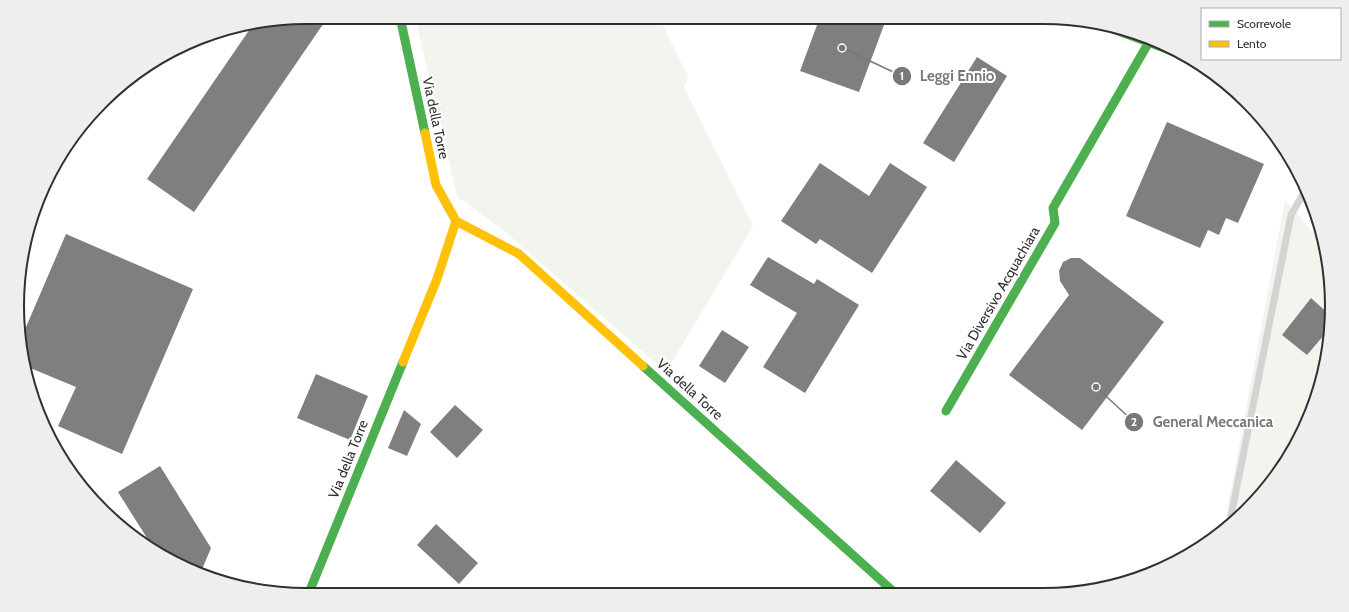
<svg xmlns="http://www.w3.org/2000/svg" width="1349" height="612" font-family="Cabin,sans-serif">
	<style>
		.green { fill: #f1f5ed }
		.building { fill: #7f7f7f }
		.lines { fill: none; stroke-linecap: round; stroke-linejoin: round }
		.lane { stroke: #d4d4d4; stroke-width: 7 }
		.fast { stroke: #4caf50; stroke-width: 9 }
		.slow { stroke: #ffc107; stroke-width: 9 }
		.labels { text-anchor: middle; dominant-baseline: central; stroke-width: 4; stroke-linejoin: round; paint-order: stroke }
		.street-label { font-size: 14px; fill: #303030; stroke: #fff }
		.rim { fill: none; stroke: #303030; stroke-width: 2 }
		.leader { fill: none; stroke: #787878; stroke-width: 1.5 }
		.callout-dot { fill: #787878; stroke: #fff; stroke-width: 1.5 }
		.mark-label { font-size: 12px; text-anchor: middle; font-weight: bold; fill: #fff }
		.callout-label { font-size: 15px; text-anchor: middle; font-weight: bold; fill: #787878; stroke: #fff; stroke-width: 4; stroke-linejoin: round; paint-order: stroke }
	</style>
	<rect width="100%" height="100%" fill="#fff"/>
	<g class="green">
		<path d="M415,17h240l9,10 24,50 -4,10 69,139 -87,146 -161,-140 -48,-36z"/>
		<path d="M1285,200l28,32 15,30 4,44 -6,56 -16,54 -38,66 -49,50z"/>
	</g>
	<g class="building">
		<path d="M306,17h22l-134,195 -47,-33 105,-153z"/>
		<path d="M820,17h42l22,8 -25,67 -59,-21z"/>
		<path d="M977,57l30,19 -53,86 -31,-19z"/>
		<path d="M1167,122l97,42 -26,59 -12,-5 -7,17 -11,-5 -8,18 -74,-32z"/>
		<path d="M820,163l49,33 21,-33 37,24 -55,86 -52,-34 -4,5 -35,-23z"/>
		<path d="M66,234l127,55 -71,165 -64,-28 18,-39 -53,-22v-3l-3,-21z"/>
		<path d="M768,257l46,27 3,-5 42,26 -54,88 -42,-26 34,-54 -47,-28z"/>
		<path d="M1071,258h9l84,64 -82,108 -73,-55 60,-80 -9,-14 -1,-10 4,-9z"/>
		<path d="M1311,298l20,18 -1,12 -23,27 -25,-20z"/>
		<path d="M722,330l27,17 -24,36 -26,-17z"/>
		<path d="M316,374l52,22 -18,44 -53,-22z"/>
		<path d="M455,405l28,25 -26,28 -27,-26z"/>
		<path d="M404,410l17,14 -14,32 -19,-8z"/>
		<path d="M956,460l50,43 -26,30 -50,-42z"/>
		<path d="M160,466l51,82 -11,26 -48,-28 -34,-54z"/>
		<path d="M436,524l42,39 -19,21 -42,-39z"/>
	</g>
	<g class="lines">
		<g class="lane">
			<path d="M1304,183l-1,11 14,26"/>
			<path d="M1233,521l-2,-5 60,-301 12,-21"/>
		</g>
		<g class="fast">
			<path d="M400,17l25,116"/>
			<path d="M1094,22l92,34"/>
			<path d="M643,366l252,227"/>
			<path d="M946,411l109,-188 -2,-15 96,-166"/>
			<path d="M308,595l95,-233"/>
		</g>
		<g class="slow">
			<path d="M456,221l63,33 124,112"/>
			<path d="M403,362l34,-83 19,-58 -20,-36 -11,-52"/>
		</g>
	</g>
	<g class="labels">
		<g class="street-label">
			<text transform="translate(436 118) rotate(78)">Via della Torre</text>
			<text transform="translate(998 293) rotate(-60)">Via Diversivo Acquachiara</text>
			<text transform="translate(690 389) rotate(42)">Via della Torre</text>
			<text transform="translate(348 459) rotate(-68)">Via della Torre</text>
		</g>
	</g>
	<path d="M0 0H1349V612H0ZM306 24H1043A282 282 0 0 1 1325 306V306A282 282 0 0 1 1043 588H306A282 282 0 0 1 24 306V306A282 282 0 0 1 306 24Z" fill="#eee" fill-rule="evenodd"/>
	<path class="rim" d="M306 24H1043A282 282 0 0 1 1325 306V306A282 282 0 0 1 1043 588H306A282 282 0 0 1 24 306V306A282 282 0 0 1 306 24Z"/>
	<path class="leader" d="M842 48L902 76M1096 387L1134 422"/>
	<g class="callout-dot">
		<circle cx="842" cy="48" r="4"/>
		<circle cx="1096" cy="387" r="4"/>
		<circle cx="902" cy="76" r="10"/>
		<circle cx="1134" cy="422" r="10"/>
	</g>
	<g class="mark-label">
		<text x="902" y="80">1</text>
		<text x="1134" y="426">2</text>
	</g>
	<g class="callout-label">
		<text x="957" y="81">Leggi Ennio</text>
		<text x="1213" y="427">General Meccanica</text>
	</g>
	<rect x="1201" y="8" width="140" height="52" fill="#ffffff" stroke="#acacac"/>
	<rect x="1209" y="21" width="20" height="6" fill="#4caf50" stroke="#acacac"/>
	<text x="1237" y="28" font-size="12" fill="#303030">Scorrevole</text>
	<rect x="1209" y="41" width="20" height="6" fill="#ffc107" stroke="#acacac"/>
	<text x="1237" y="48" font-size="12" fill="#303030">Lento</text>
</svg>
